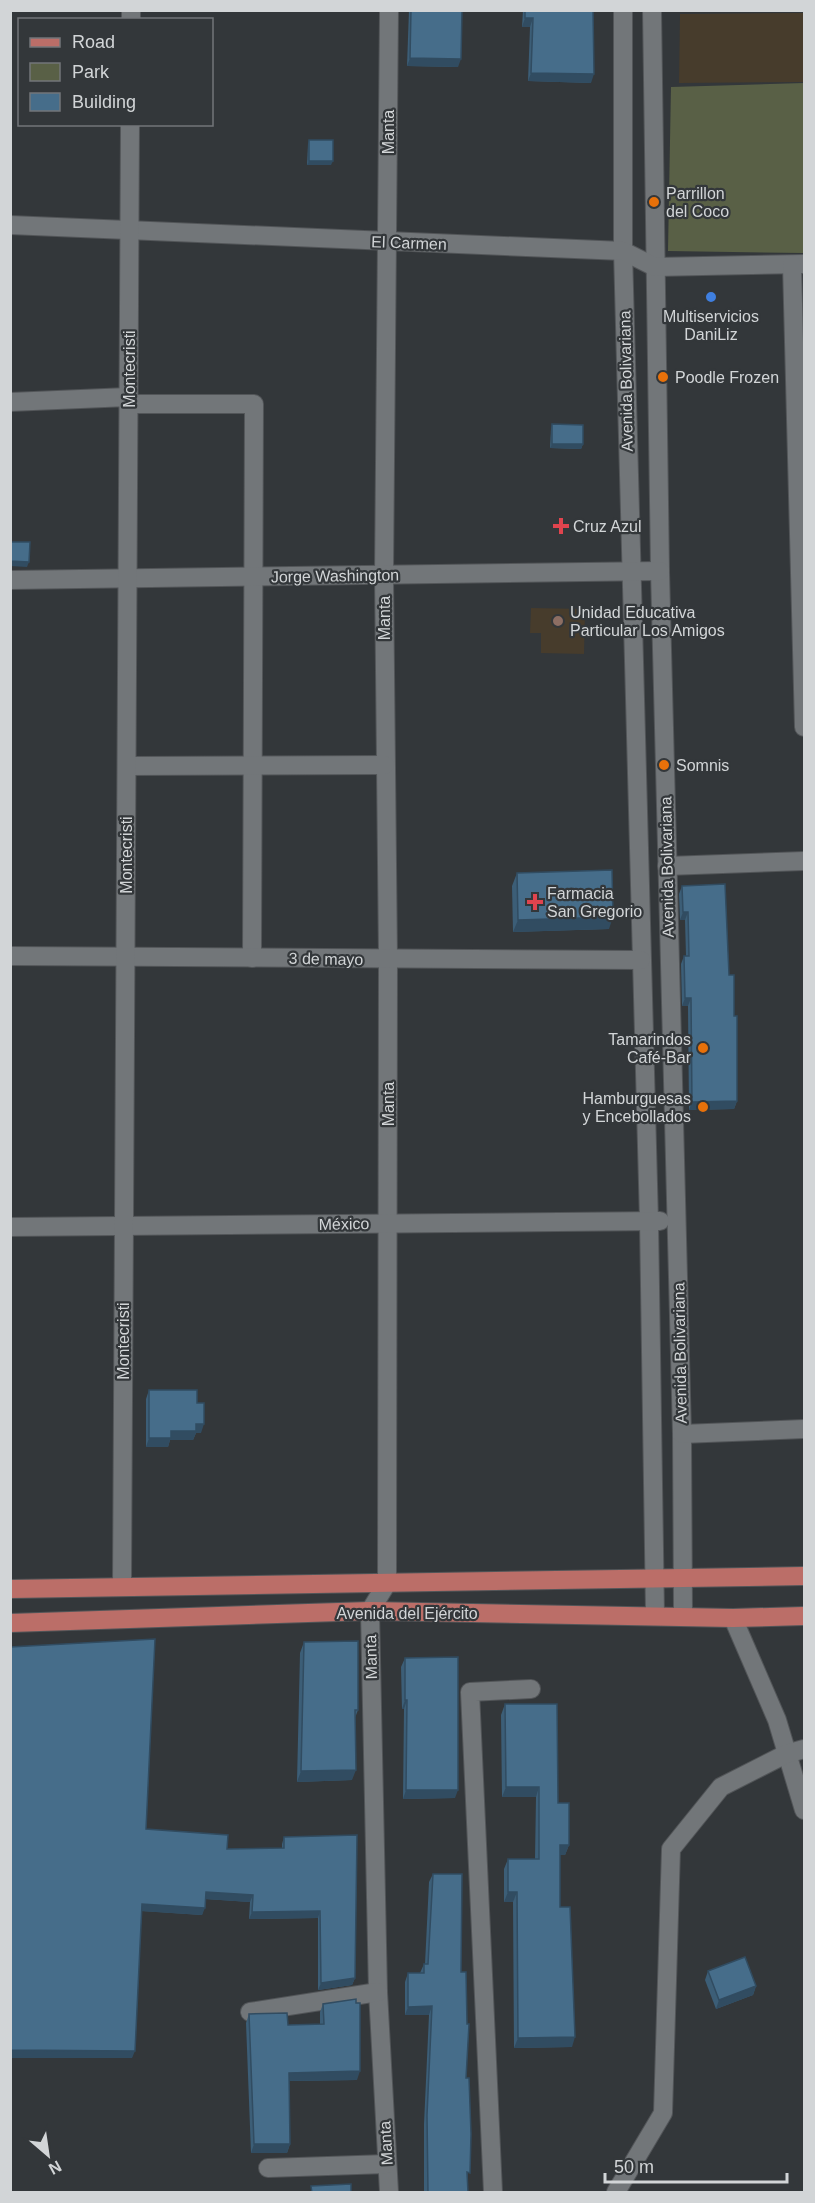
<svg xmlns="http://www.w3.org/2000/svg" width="815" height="2203" font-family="Arial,sans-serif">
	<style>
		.education { fill: #473c2c }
		.green { fill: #596046 }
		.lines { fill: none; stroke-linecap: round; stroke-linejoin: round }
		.minor-casing { stroke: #525558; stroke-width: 20 }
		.major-casing { stroke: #525558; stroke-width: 20 }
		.minor { stroke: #727679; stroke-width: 18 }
		.major { stroke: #bb6e68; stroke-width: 18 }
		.wall { fill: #3c5e77 }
		.shaded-wall { fill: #314c61 }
		.building { fill: #466d8a; stroke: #314c61; stroke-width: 1.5 }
		.food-dot { fill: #e8710a; stroke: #33373a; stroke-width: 2 }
		.shop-dot { fill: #3f7fe0; stroke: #33373a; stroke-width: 2 }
		.health-dot { fill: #e0444e; stroke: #33373a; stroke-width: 2 }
		.education-dot { fill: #8d6e63; stroke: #33373a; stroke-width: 2 }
		.labels { text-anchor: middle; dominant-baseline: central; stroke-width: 4.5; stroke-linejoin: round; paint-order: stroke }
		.street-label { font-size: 16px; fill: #d2d5d7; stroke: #33373a }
		.poi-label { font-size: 16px; fill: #d2d5d7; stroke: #33373a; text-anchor: start }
	</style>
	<rect width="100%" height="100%" fill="#33373a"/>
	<g class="education">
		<path d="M804,13v69l-125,1 1,-69z"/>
		<path d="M531,608l54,1 -1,45 -43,-1v-20h-11z"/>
	</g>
	<path class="green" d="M804,83v170l-136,-2 3,-164z"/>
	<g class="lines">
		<defs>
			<g id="minor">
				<path d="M389,10l-5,565 4,384 -1,624 -17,28 8,381 11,200"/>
				<path d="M623,10v241l26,970 6,393"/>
				<path d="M652,10l8,561 22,863 1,181"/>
				<path d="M131,20v-10"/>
				<path d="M10,225l613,26 32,16 149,-3"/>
				<path d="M792,265l12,462"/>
				<path d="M10,402l118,-5 1,7h125l-2,554"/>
				<path d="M10,580l650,-9"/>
				<path d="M127,766l258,-1"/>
				<path d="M667,866l137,-5"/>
				<path d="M10,956l631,4"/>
				<path d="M10,1227l650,-6"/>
				<path d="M682,1434l122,-5"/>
				<path d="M122,1586l8,-1462"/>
				<path d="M733,1618l44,102 27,90"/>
				<path d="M250,2012l128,-20"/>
				<path d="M268,2168l119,-4"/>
				<path d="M493,2192l-23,-500 61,-3"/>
				<path d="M616,2192l47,-79 8,-264 50,-62 65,-33 18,-5"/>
			</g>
			<g id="major">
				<path d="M10,1589l794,-13"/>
				<path d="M10,1623l360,-12 363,7 71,-2"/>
			</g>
		</defs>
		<use href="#minor" class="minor-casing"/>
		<use href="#major" class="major-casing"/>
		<use href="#minor" class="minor"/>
		<use href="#major" class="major"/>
	</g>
	<g class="wall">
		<path d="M409,10h53l-4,57 -51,-1z"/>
		<path d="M523,10h70l-2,73 -63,-2 2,-54h-8z"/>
		<path d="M309,140l22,25h-24l1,-21z"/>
		<path d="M552,424l31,20 -2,5 -31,-1 1,-19z"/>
		<path d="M517,873l92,56 -96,3 -1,-46z"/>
		<path d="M682,886l47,89 5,41 3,85 -3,8 -45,1 -1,-104h-6l-1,-42 3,-8h2l-1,-36h-5l-1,-26z"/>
		<path d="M149,1390l48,13 4,30h-5l-3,7h-23l-2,7h-22v-48z"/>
		<path d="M304,1642l54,68 -3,8 -3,62 -55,2 3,-129z"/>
		<path d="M10,1647l136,182 81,20 55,-1v-4l2,-7 71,141 -3,7 -34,5v-72l-69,1 1,-17 -44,-3 -4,16 -60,-4 -10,147h-122z"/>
		<path d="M405,1658l50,140 -52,1 1,-90h-2l-1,-42z"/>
		<path d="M505,1704l53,99 11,42 -4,10h-5v52l12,140 -58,1 -1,-146h-9v-33l4,-10h27l1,-62h-34l-1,-82z"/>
		<path d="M433,1874l28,98 5,106 2,115h-44v-69l5,-109h-24v-33l3,-9h12l4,-9h1l4,-82z"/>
		<path d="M708,1971l48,15 -3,9 -37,14 -11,-29z"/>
		<path d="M323,2004l34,76 -68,1 1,63 -3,9h-36l-5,-130 3,-9 39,11 32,-1v-12z"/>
	</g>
	<g class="shaded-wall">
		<path d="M525,18h8l-3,9h-8z"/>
		<path d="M410,58l51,1 -3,8 -51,-1z"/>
		<path d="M531,73l63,1 -3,9 -63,-2z"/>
		<path d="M309,161h24l-2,4h-24z"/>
		<path d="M552,444h31l-2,5 -31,-1z"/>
		<path d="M10,561l19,1 -2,5 -17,-1z"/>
		<path d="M683,912h5l-3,8h-5z"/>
		<path d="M613,917l-4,12 -96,3 5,-12z"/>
		<path d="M685,998h6l-3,8h-6z"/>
		<path d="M737,1101l-3,8 -45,1 3,-8z"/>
		<path d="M196,1424h8l-3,9h-5l-3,7h-23l-2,7h-22l3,-9z"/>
		<path d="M405,1700h2l-3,9h-2z"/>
		<path d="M356,1770l-4,10 -55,2 4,-11z"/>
		<path d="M506,1787h33l-3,10h-34z"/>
		<path d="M406,1790h52l-3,8 -52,1z"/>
		<path d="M560,1845h9l-4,10h-8z"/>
		<path d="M206,1892l47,3 -3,7 -46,-3z"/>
		<path d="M508,1892h9l-4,10h-9z"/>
		<path d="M142,1904l63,4 -3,7 -62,-4z"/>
		<path d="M320,1911l-2,7 -69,1 3,-7z"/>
		<path d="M355,1978l-3,7 -34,5 3,-7z"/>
		<path d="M756,1986l-3,9 -37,14 3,-9z"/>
		<path d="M432,2006l-3,9h-24l3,-8z"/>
		<path d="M575,2037l-3,10 -58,1 4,-10z"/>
		<path d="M10,2050l125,1 -3,7h-122z"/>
		<path d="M360,2071l-3,9 -71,1 3,-8z"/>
		<path d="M254,2144h36l-3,9h-36z"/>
	</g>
	<g class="building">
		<path d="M411,10h51l-1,49 -51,-1z"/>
		<path d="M525,10h68l1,64 -63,-1 2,-55h-8z"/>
		<rect x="309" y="140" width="24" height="21"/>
		<path d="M552,424l31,1v19h-31z"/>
		<path d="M10,542h20l-1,20 -19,-1z"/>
		<path d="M612,870l1,47 -95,3 -1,-47z"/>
		<path d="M725,884l4,91h5v41h3v85l-45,1 -1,-104h-6l-1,-42h5l-1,-44h-5l-1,-26z"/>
		<path d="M149,1390h48v13h7v21h-8v7h-25v7h-22z"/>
		<path d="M155,1639l-9,190 82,6 -1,14 57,-1v-11l73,-2 -2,143 -34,5 -1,-72 -68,1 1,-17 -47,-3 -1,16 -63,-4 -7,147 -125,-1v-403z"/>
		<path d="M358,1641v69h-3l1,60 -55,1 3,-129z"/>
		<path d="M458,1657v133h-52l1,-90h-2v-42z"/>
		<path d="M505,1704h52l1,99h11v42h-9v62h10l5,130 -57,1 -1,-146h-9v-33h31v-72h-33z"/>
		<path d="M433,1874h29l-1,98h5l1,52h2l-3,54h3l2,56 -1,39 -3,-1 1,21h-40l-1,-78 5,-109 -24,1v-34h16v-9h4z"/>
		<path d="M745,1957l11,29 -37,14 -11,-29z"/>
		<path d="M356,1999v4h4v68l-71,2 1,71h-36l-5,-130 38,-1 1,12 36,-1 -1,-20z"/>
		<path d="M351,2184v9h-39l-1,-7z"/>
	</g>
	<g class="food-dot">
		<circle cx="654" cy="202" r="6"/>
		<circle cx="663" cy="377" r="6"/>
		<circle cx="664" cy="765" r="6"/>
		<circle cx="703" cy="1048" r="6"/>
		<circle cx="703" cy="1107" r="6"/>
	</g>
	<circle class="shop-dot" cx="711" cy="297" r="6"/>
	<g class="health-dot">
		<path d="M558 517h6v6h6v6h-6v6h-6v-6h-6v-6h6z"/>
		<path d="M532 893h6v6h6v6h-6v6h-6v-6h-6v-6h6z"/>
	</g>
	<circle class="education-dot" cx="558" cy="621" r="6"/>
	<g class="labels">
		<g class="street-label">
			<text transform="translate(388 132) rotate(-90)">Manta</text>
			<text transform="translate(409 243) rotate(2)">El Carmen</text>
			<text transform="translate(129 369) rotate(-90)">Montecristi</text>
			<text transform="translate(626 381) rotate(-91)">Avenida Bolivariana</text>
			<text transform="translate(335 576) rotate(-1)">Jorge Washington</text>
			<text transform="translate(384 618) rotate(-90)">Manta</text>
			<text transform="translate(126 855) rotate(-90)">Montecristi</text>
			<text transform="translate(667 867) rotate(-91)">Avenida Bolivariana</text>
			<text transform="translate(326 959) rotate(1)">3 de mayo</text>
			<text transform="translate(388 1104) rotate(-90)">Manta</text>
			<text transform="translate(344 1224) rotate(-1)">México</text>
			<text transform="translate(123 1341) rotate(-90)">Montecristi</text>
			<text transform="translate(680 1353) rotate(-91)">Avenida Bolivariana</text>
			<text x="407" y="1613">Avenida del Ejército</text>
			<text transform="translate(371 1657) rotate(-91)">Manta</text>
			<text transform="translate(386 2143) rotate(-93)">Manta</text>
		</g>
		<g class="poi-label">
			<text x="666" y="193">Parrillon<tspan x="666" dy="18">del Coco</tspan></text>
			<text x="711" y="316" text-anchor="middle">Multiservicios<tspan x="711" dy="18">DaniLiz</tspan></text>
			<text x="675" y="377">Poodle Frozen</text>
			<text x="573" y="526">Cruz Azul</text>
			<text x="570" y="612">Unidad Educativa<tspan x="570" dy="18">Particular Los Amigos</tspan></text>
			<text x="676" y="765">Somnis</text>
			<text x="547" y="893">Farmacia<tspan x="547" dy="18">San Gregorio</tspan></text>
			<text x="691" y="1039" text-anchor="end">Tamarindos<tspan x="691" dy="18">Café-Bar</tspan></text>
			<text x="691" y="1098" text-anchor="end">Hamburguesas<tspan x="691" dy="18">y Encebollados</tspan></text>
		</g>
	</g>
	<rect width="815" height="2203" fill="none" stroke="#d2d5d7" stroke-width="24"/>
	<rect x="18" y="18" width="195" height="108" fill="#33373a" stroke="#737679" stroke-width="1.5"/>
	<rect x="30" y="38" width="30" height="9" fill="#bb6e68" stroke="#737679" stroke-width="1.5"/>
	<text x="72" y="48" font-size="18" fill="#d2d5d7">Road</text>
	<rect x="30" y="63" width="30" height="18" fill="#596046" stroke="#737679" stroke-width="1.5"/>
	<text x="72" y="78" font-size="18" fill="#d2d5d7">Park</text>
	<rect x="30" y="93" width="30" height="18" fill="#466d8a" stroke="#737679" stroke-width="1.5"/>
	<text x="72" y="108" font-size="18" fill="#d2d5d7">Building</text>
	<g transform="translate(48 2155) rotate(151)" stroke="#33373a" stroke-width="4.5" paint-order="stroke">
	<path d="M0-4.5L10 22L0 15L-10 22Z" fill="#d2d5d7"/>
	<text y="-9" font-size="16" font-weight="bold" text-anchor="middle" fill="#d2d5d7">N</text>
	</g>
	<path d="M605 2173v9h182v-9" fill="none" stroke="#d2d5d7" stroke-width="3"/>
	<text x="614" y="2173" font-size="18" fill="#d2d5d7" stroke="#33373a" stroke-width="4.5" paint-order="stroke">50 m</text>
</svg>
